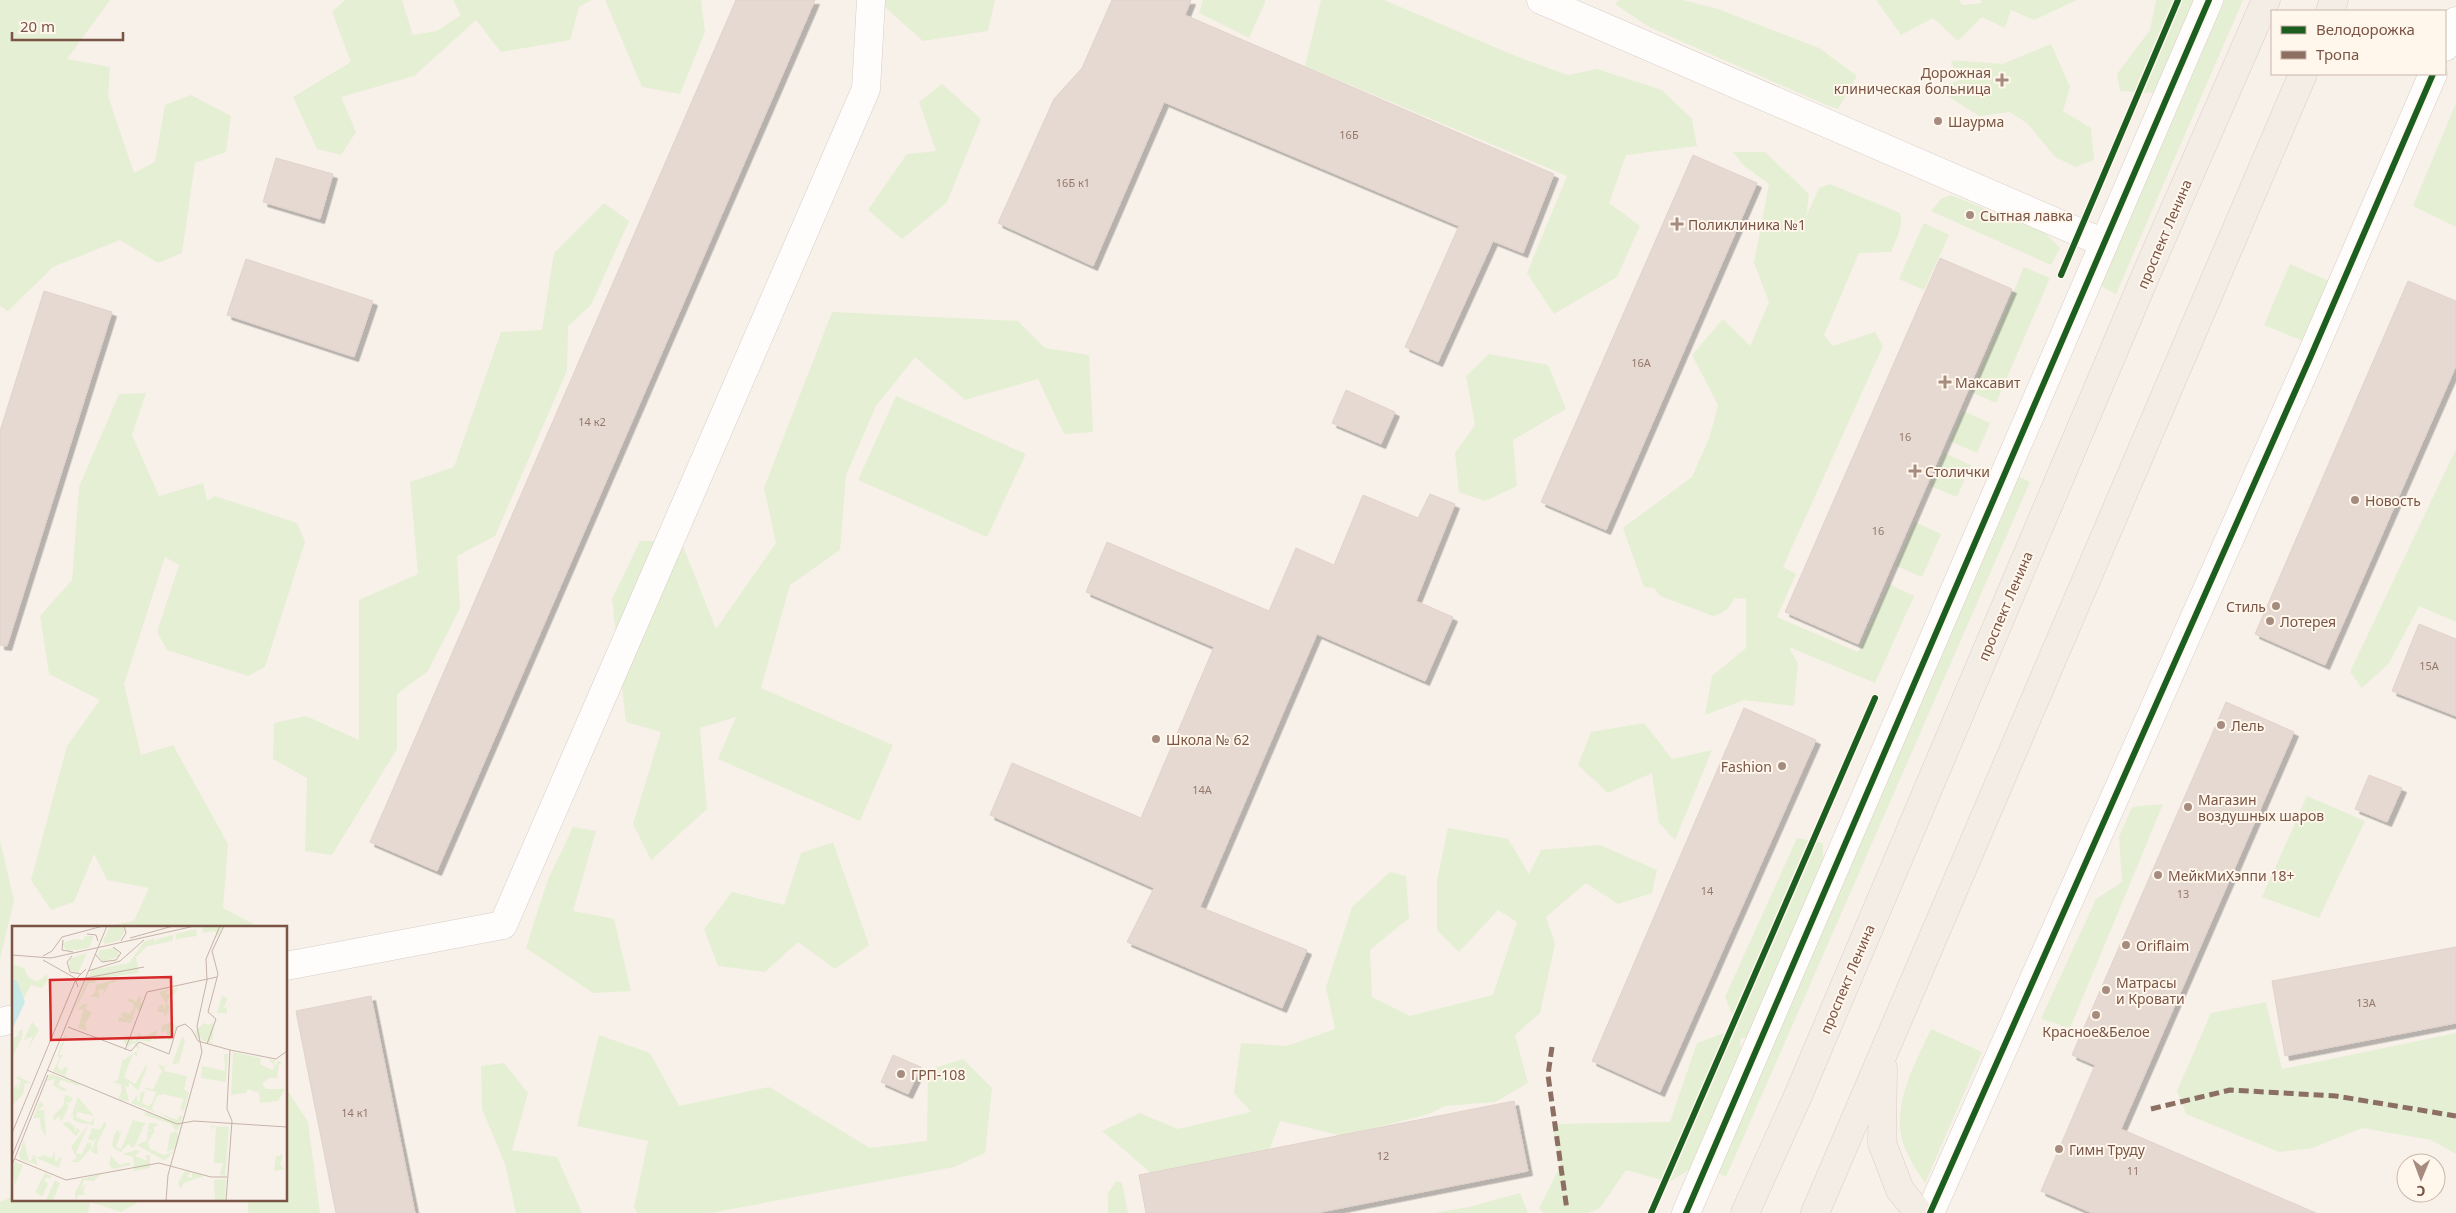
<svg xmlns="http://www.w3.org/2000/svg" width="2456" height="1213" font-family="'Noto Sans',sans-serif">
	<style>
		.green { fill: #e5efd3; fill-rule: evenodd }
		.building { fill: #e5d9d1; stroke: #e2d3cb; filter: url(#shadow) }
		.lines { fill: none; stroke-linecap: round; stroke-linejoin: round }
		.minor-casing { stroke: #d7cdc6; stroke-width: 29 }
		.major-casing { stroke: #dacec8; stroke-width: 29 }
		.minor { stroke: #fefdfc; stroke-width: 28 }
		.major { stroke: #f3ede5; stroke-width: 28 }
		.quiet { stroke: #8d6e63; stroke-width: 5; stroke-dasharray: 10 5; stroke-linecap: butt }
		.cycleway-casing { stroke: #fff6ec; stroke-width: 9 }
		.cycleway { stroke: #1b5e20; stroke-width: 6 }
		.poi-dot { fill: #a68c7f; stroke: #fff6ec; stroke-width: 2 }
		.labels { text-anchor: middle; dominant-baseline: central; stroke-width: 4; stroke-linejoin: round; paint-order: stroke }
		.number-label { font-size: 11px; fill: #96786b }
		.poi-label { font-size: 14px; fill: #7a5546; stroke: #fff6ec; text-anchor: start }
		.street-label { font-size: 14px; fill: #7a5546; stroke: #fff6ec }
		.inset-road { fill: none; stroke: #c6b3a8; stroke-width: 1 }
		.view { fill: #d62828; fill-opacity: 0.15; stroke: #d62828; stroke-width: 2.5 }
		.inset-edge { fill: none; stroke: #7a5546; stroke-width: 2.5 }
	</style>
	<defs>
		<filter id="shadow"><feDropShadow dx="4.5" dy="4.5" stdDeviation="0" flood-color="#0004"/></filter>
	</defs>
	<rect width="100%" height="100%" fill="#f8f1ea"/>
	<g class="green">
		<path d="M0,0h110l-43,59 43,8 -2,29 26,77 21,-11 10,-57 26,-10 40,21 -5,36 -31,11 -13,90 -24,10 -38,-23 -67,27 -45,44 -8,-5z"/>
		<path d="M345,0h57l11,35 24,-4 24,-16 -8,-15h139l-13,7 -9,33 -69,12 -25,-32 -62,56 -73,21 15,35 -15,23 -24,-6 -24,-52 58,-35 -19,-50z"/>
		<path d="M605,0h96l4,32 -25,62 -38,-7z"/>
		<path d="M877,0h118l-7,31 -65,10z"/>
		<path d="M1203,0h63l-17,38 -50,-25z"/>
		<path d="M1321,0h63l134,57 50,18 29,-6 65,21 30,29 5,27 -71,9 -17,48 31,23 -23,51 -63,37 -27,-41 40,-97 -262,-110z"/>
		<path d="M1619,0h64l35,9 101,39 38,28 -19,33 -12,-4 -177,-78 -34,-23z"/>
		<path d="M1876,0h83l4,5 18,-2v-3h96l-43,20 -23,-10 -6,18 -23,-11 -24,24 -25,-23 -32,17z"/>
		<path d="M2156,0h49l-6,18 -20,13 8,32 -21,31 -46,-3 -3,-17 33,-44z"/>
		<path d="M2225,0h18l-127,294 -15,-8z"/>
		<path d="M2051,44l19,43 -7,24 28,17 3,32 -19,7 -20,-10 -27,-33 -18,-12 -31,4 -44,-28 23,-7 -7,-21 52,4z"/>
		<path d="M942,84l39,35 -34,83 -45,37 -34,-29 39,-56 29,-3 -17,-49z"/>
		<path d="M2456,103v124l-43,-21z"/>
		<path d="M1733,152h32l44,42 -3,23 13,-29 11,-4 70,29c4,14 -4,26 -9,39l-32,1 -35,82 9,11 42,-14 8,14 -100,221 13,7 -19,43 81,35 31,-68 25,12 -39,87 -86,-36 9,17 -4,42 -50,-6 -39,15 7,-39 34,-28v-49l-12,-1c-4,10 -9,15 -21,18l-53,-20 -6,-8 -10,-1 -21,-59 69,-51 18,-41 8,-31 -26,-50 31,-36 27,27 19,-44 -15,-39 15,-79 -25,-18z"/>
		<path d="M1951,195l94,38 15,15 -9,17 -120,-54 10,-12z"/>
		<path d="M604,203l25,18 -38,84 -23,21 -1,45 -72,165 -38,20 3,52 -32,63 -31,23v55l-65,106 -27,-4 2,-73 -34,-19 1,-36 32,-7 53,24v-140l59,-26 -8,-92 44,-15 47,-135 41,-2 12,-77z"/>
		<path d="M1924,223l25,12 -25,55 -25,-11z"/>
		<path d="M2290,264l39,17 -26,60 -39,-16z"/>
		<path d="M2024,267l26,11 -54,125 -25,-11z"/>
		<path d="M832,312l186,9 27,27 44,7 4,77 -29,2 -26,-55 -73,21 -50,-43 -39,49 -30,69 -6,75 -50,35 -29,103 132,57 -33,76 -142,-62 18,-42 -36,11 7,81 -56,51 -18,-36 28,-92 -35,-10 -14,-123 28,-58h41l35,88 60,-86 -12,-55z"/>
		<path d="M1489,354l59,11 18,44 -53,31 4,46 -32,15 -26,-9 -4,-39 20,-28 -9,-49z"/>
		<path d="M146,393l-14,42 27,61 44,-13 4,18 8,-5 82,27 8,19 -40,125 -17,9 -81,-26 -10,-18 22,-67 -14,-8 -41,127 17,71 32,-10 55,99 -5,64 36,19h-155l30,-6 15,-33 -42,-8 -13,-26 -20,48 -23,8 -20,-30 36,-134 33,-46 -51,-26 -9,-58 32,-36 7,-93 40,-93z"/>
		<path d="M896,396l130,58 -39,83 -129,-57z"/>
		<path d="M1963,411l27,12 -13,30 -27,-12z"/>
		<path d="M2456,449v173l-37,-16 -30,57 -27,25 -12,-16z"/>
		<path d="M1944,453l27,12 -14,32 -27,-11z"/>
		<path d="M2014,474l16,8 -304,695 -6,-3 -3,-9 7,-16 -55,33 -43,-12 -26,38 -12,5h-44l-5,-5 21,-41 -8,-43 118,-2 27,-79 41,-15 -13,-31 72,-159 26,5v78zM1740,1038h29l-26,35z"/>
		<path d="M1915,522l26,12 -19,43 -26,-11z"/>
		<path d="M1644,723l28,36 40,-9 -37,90 -16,-17 -7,-50 -44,20 -30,-28 13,-33z"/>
		<path d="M2307,796l58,25 -46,97 -57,-21z"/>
		<path d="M2163,804l-93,224 -29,-9 55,-120 26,-17 -3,-45 13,-30z"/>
		<path d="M573,827l23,4 -23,80 41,8 17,72 -38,2 -67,-45 21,-66z"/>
		<path d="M1448,828l60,11 21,35 12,-24 59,-5 57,25 -5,23 -34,11 -32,-21 -40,34 9,27 -15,69 -25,22 13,48 -33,19 -50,4 -16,8 -86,22 -63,-15 -11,30 -117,23 -50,-43 38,-18 38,16 73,-17 -17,-19 7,-50 46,3 48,-17 -9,-42 26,-80 38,-35 16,4 3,42 -39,32 2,47 38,19 83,-21 24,-73 -19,-12 -39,42 -22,-22v-50z"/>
		<path d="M0,840l14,61 -14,58z"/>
		<path d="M833,842l36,103 -34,24 -37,-27 -33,30 -47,-6 -14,-37 28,-37 52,13 17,-52z"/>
		<path d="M2266,1002l16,67 174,-36v121l-25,-14 -69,-12 -50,20 -33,4 -93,-38 -9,-23 34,-78z"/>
		<path d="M1931,1029l51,23 -57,131c-9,-14 -21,-31 -24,-48 -6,-37 15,-73 30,-106z"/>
		<path d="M599,1035l51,18 29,53 90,-19 101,61 57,-7 1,-71 35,-11 29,29 -7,65 -31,14 -243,46h-74l-3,-6 14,-66 -71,-15z"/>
		<path d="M504,1063l24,30 -16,57 45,7 25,56h-66l-11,-49 -23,-55 -1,-43z"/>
		<path d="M286,1088l22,34 12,91h-72v-14h38z"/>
		<path d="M1116,1181l6,2 6,30h-20v-19z"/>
		<path d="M1520,1193l8,20h-94l35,-6z"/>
		<path d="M14,1196v3h130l-23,13 -31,-10 -2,11h-88v-11z"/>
	</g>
	<g class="building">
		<path d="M736,0h79l-378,871 -67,-29z"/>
		<path d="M1112,0h79l-6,15 369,159 -31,79 -30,-12 -55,121 -33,-15 54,-121 -295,-124 -71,164 -95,-43 56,-124 28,-31z"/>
		<path d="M1693,155l64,28 -151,347 -65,-28z"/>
		<path d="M276,158l57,16 -13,45 -57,-17z"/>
		<path d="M1940,258l72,31 -154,355 -73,-32z"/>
		<path d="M246,259l127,42 -19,56 -127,-42z"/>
		<path d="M2408,281l48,20v65l-131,299 -70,-31z"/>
		<path d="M44,291l68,21 -105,334 -7,-1v-214z"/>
		<path d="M1346,390l49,22 -14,32 -49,-21z"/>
		<path d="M1430,494l25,10 -39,97 37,16 -28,64 -108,-47 -117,273 107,43 -25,58 -155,-66 27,-54 -164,-73 22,-52 129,55 73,-171 -128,-55 21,-50 162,69 27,-63 38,17 29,-70 55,23z"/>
		<path d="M2419,624l37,15v77l-64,-25z"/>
		<path d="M2226,702l68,30 -173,397 195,84h-224l-51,-22 54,-126 -23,-10z"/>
		<path d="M1744,708l72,32 -156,352 -68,-31z"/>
		<path d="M2369,775l33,13 -15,34 -32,-13z"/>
		<path d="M2456,947v76l-171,33 -13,-75z"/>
		<path d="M371,996l44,217h-79l-40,-202z"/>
		<path d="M893,1055l28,12 -13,27 -27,-12z"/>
		<path d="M1514,1101l14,70 -212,42h-170l-7,-38z"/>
	</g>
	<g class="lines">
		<defs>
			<g id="minor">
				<path d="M1541,0l563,243"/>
				<path d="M2445,47l11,-26"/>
				<path d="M286,966l217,-41 363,-836 5,-89"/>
				<path d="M0,1022l14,-3"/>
				<path d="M1686,1213l523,-1213"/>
				<path d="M1930,1213l380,-855 123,-284"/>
			</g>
			<g id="major">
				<path d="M2330,11l4,-11"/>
				<path d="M1883,1068l-1,75 18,47 19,23"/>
				<path d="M1745,1213l52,-115 354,-835 115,-263"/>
				<path d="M1815,1213l488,-1139"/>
			</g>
		</defs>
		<use href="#minor" class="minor-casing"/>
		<use href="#major" class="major-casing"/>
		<use href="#minor" class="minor"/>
		<use href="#major" class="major"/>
		<g class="quiet">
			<path d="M1552,1047l-4,28 19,135"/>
			<path d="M2151,1109l79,-19 106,6 120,20"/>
		</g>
		<defs>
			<g id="cycleway">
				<path d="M2061,275l117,-275"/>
				<path d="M1651,1213l224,-515"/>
				<path d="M1686,1213l523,-1213"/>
				<path d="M1930,1213l380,-855 123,-284"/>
			</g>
		</defs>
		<use href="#cycleway" class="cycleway-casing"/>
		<use href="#cycleway" class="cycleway"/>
	</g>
	<g class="poi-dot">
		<path d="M1999.5 72.5h5v5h5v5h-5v5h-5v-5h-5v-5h5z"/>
		<circle cx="1938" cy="121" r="5"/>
		<circle cx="1970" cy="215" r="5"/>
		<path d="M1674.5 216.5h5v5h5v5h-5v5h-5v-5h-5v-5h5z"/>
		<path d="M1942.5 374.5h5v5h5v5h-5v5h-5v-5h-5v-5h5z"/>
		<path d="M1912.5 463.5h5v5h5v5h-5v5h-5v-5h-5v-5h5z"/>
		<circle cx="2355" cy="500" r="5"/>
		<circle cx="2276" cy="606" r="5"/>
		<circle cx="2270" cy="621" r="5"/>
		<circle cx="2221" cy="725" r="5"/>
		<circle cx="1156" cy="739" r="5"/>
		<circle cx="1782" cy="766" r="5"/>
		<circle cx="2188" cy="807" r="5"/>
		<circle cx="2158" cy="875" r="5"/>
		<circle cx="2126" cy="945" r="5"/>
		<circle cx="2106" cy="990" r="5"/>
		<circle cx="2096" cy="1015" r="5"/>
		<circle cx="901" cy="1074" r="5"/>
		<circle cx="2059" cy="1149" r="5"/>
	</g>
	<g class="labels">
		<g class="number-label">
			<text x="1349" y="134">16Б</text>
			<text x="1073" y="182">16Б к1</text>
			<text x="1641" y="362">16А</text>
			<text x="592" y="421">14 к2</text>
			<text x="1905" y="436">16</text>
			<text x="1878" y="530">16</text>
			<text x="2429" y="665">15А</text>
			<text x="1202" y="789">14А</text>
			<text x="1707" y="890">14</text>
			<text x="2183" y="893">13</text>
			<text x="2366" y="1002">13А</text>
			<text x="355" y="1112">14 к1</text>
			<text x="1383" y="1155">12</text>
			<text x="2133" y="1170">11</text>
		</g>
		<g class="poi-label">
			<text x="1991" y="72" text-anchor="end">Дорожная<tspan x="1991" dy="16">клиническая больница</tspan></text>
			<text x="1948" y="121">Шаурма</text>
			<text x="1980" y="215">Сытная лавка</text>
			<text x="1688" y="224">Поликлиника №1</text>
			<text x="1955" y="382">Максавит</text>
			<text x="1925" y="471">Столички</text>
			<text x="2365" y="500">Новость</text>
			<text x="2266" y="606" text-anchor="end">Стиль</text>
			<text x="2280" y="621">Лотерея</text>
			<text x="2231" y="725">Лель</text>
			<text x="1166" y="739">Школа № 62</text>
			<text x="1772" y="766" text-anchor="end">Fashion</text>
			<text x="2198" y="799">Магазин<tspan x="2198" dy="16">воздушных шаров</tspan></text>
			<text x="2168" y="875">МейкМиХэппи 18+</text>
			<text x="2136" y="945">Oriflaim</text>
			<text x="2116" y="982">Матрасы<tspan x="2116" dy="16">и Кровати</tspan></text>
			<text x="2096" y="1031" text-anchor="middle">Красное&amp;Белое</text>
			<text x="911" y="1074">ГРП-108</text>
			<text x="2069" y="1149">Гимн Труду</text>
		</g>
		<g class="street-label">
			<text transform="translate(2164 234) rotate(-67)">проспект Ленина</text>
			<text transform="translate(2005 606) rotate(-67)">проспект Ленина</text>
			<text transform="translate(1847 979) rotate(-67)">проспект Ленина</text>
		</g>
	</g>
	<g transform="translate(12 926)">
		<rect width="275" height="275" fill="#f8f1ea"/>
		<path d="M98,0h12l3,4 -5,10 -15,4 -2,-3zM190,0h21l-6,12 -2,-7 -12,2zM184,3l1,7 -21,3 -1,-5zM161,9v6l-26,5 -11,11 3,16 -22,3 -1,4 -1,-4 -19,3 -1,4h-6l-17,32 14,-34 10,-2v-3h-8l4,-6 37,-7 15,-21 10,-4 1,5 2,-4zM73,10h9l-5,12 -22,3 -5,-7 11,-5 10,1zM103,22l5,8 -17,6 -5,-7 2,-5zM75,27l-9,20 -8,-3 -1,-11zM0,38l12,4 4,9 9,5 10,-8 1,6 -6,8 -11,-3 -7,13 -12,-19zM102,54l3,2 -7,1 -7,12 1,-6 -6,1 2,8 -10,-2 5,-3 1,-8zM167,61l-6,9 -2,-7 -6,4 5,1 -3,9 3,4 -5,11 -1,-5 -7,-2 2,-6h5v5l2,-6 -7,-12zM128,69l2,13 -4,3 -2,-4 -5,16 -13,-2 1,-4 8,3 -6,-4 2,-4 7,2 3,-5 1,-5 -6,-3 1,-3 7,4zM210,70l6,2 -5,11 4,-2v6h-17l7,-1zM71,78h4l-1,5 6,4 -7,11 2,7 -9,-3 6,-19 -7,1zM20,96l7,8 -11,19 5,-13 -9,4zM160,96l5,6 -5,11 -4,1 -2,-11 -3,4 -2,-3 2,-5zM201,96v16l-3,3 4,3 -13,-4v-3l-5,1 -1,-7 9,-8 5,2zM10,103l1,6 -11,23v-18l6,-5 1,2 -1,-5zM145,104l-2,11 -3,-5 -1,6 -13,-2 1,10 -6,-7 -5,4 -5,-6 4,-5 8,6 4,-9 4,5zM55,109l-8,20 4,-1 -6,12 5,5 2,-4 4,1 -3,8 -12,-5 7,-14h-3l7,-21zM170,110l3,5 -6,22 -7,2zM125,125v5l-4,-2 -9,23 11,7 13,-22 -2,8 -8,21 -9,-9v5l-4,-1 4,15 -8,-1 -3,-2 4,-7 -1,-6 -8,-3 5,-2 4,-19zM221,126l28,6 -1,6 10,5 3,1v-6l-5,-5 7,1 -2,10 5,-10 4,3 -3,1 -2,14h-8l-7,6 4,5h19l-7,12 -18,2 -1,-10 -11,-4 -2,4 -15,2zM212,128h4l-2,28 -25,-4 1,-12 23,5zM145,137l7,4 2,-4 -2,8 23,5 -3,13 5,4 -5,18 -4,-2 4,-10 -21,-5 -6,2 -5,12 3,4 -24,-9 6,-8v6l3,1v-9l5,-2 -3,12 6,3 4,-3 4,-11 -11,-3v-1l8,1 9,-18zM39,148l27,9 1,3 -18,-6 -3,5 10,5 -6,1 -9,-6 2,-6 -9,2zM6,150l14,8 -7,-1 -2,11 -11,12v-15l5,-7v7l4,-10 -5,-3zM53,169l8,3 -3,5 -5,-2 4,5 -8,16 -2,-6 -5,5 -1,-5 10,-10zM66,171l16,19 -16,-4 -2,5 14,6 5,-5 -2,7 -12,-2 -8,-3v-7l-4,9 6,5v6l2,-5 3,2 -4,6 -14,-13 7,-1zM28,175l4,4 -6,5h6l2,27 -5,-8 -1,-11h-7zM133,186l26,8 -14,-8 20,8 2,-4h4l-4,13 -4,1 -4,-6 -27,-9zM121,194l12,3 -9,21 -3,4 -5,-4 -7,8 -5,-2 -4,-4 2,-11 3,-5 4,3 -5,14 5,2zM92,196l3,1 -10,21 1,10h-3l-4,-3 6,-13 -4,3 -5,-2 4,-11 8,2zM137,197l10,1 -6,4 2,2 -7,12 2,7 14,6 10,-4 -9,10 -28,-16 10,-5v-8l4,-1 2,-2 -5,2zM76,199l-12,28 5,2 6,-12h4l1,4 -13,15h-8l6,-4 -6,-11zM199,200l18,1 -4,49 -5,-1 3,-12h-9l2,-36h-4l-1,4zM164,205l3,6 -3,11 -9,4 3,-18zM12,214l4,18 2,4 4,-8 4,11 -17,-5 -2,-5zM43,224v12l7,-6 -3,12 -22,-10 6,-3 9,3zM124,224l4,1 -5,5 12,5 -1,-6h4v13l-16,3 -1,-14 -11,-3zM271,229l-3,10 5,4 -11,2 -1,5 3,-20zM99,230l9,9 9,-3 2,3 -18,4 -4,-4zM3,236l8,3 -8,20 -3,-15zM173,245h6l-4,6 5,1v-6l12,4 -20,7 -4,6 -2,-7zM33,247l6,3 -1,3 -3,-2 -3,3 4,4 -6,13 -7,-5zM89,248l-7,7 -10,-1 -4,11 6,-8 -3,9 3,3h-7l-4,5v-7l7,-14zM214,253l-1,22h-10l-1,-21zM43,254l5,3 -7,18h-11l4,-1z" fill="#e5efd3"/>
		<path d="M0,53l5,2 8,21 -13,28z" fill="#caeaea"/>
		<path class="inset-road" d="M75,8l9,1 2,6M118,12l43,-12M51,14l-1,10 11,2M109,15l5,-8 -2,-7M83,28l7,8 14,-2 5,-7 -8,-6M0,29l39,3 144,-32M31,30l9,-5 10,-14 41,-11M60,30l-5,6 3,10 11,2 5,-5M31,34l32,18 3,9M76,45l32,-10 24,-21M74,52l58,-11M56,101l63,24 8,-9 30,12 8,-27 8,-3 7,6 6,11 32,9 46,9 11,-8M195,118l9,-25 -8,-7 10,-38 -6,-23 12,-25M113,124l22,-58 70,-15M35,144l130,54 17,-3 93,6M0,207l64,-154 5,-5M0,230l95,-230M3,233l51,21 93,-17 52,14h16M0,239l36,-90M154,275l2,-26 34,-123 -5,-26 10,-46 -1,-21 14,-33M214,275l6,-80 -5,-12 3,-59"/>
		<path class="view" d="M159,51l1,60 -121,3 -1,-60z"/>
		<rect width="275" height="275" class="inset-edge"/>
	</g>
	<rect x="2271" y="10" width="175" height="65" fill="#fff6ec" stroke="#cab6aa"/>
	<rect x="2281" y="26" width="25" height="8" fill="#1b5e20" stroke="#cab6aa"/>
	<text x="2316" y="35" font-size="15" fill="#7a5546">Велодорожка</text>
	<rect x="2281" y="51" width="25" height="8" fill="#8d6e63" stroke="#cab6aa"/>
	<text x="2316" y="60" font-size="15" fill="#7a5546">Тропа</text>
	<g transform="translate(2421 1178) rotate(181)"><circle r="24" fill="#fff6ec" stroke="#cab6aa"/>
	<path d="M0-4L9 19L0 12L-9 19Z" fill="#a68c7f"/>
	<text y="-8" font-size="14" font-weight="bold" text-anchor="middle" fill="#7a5546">С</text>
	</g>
	<path d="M12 32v8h111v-8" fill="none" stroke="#7a5546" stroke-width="2.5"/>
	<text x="20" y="32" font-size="15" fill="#7a5546" stroke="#fff6ec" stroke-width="4" paint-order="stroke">20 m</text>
</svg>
